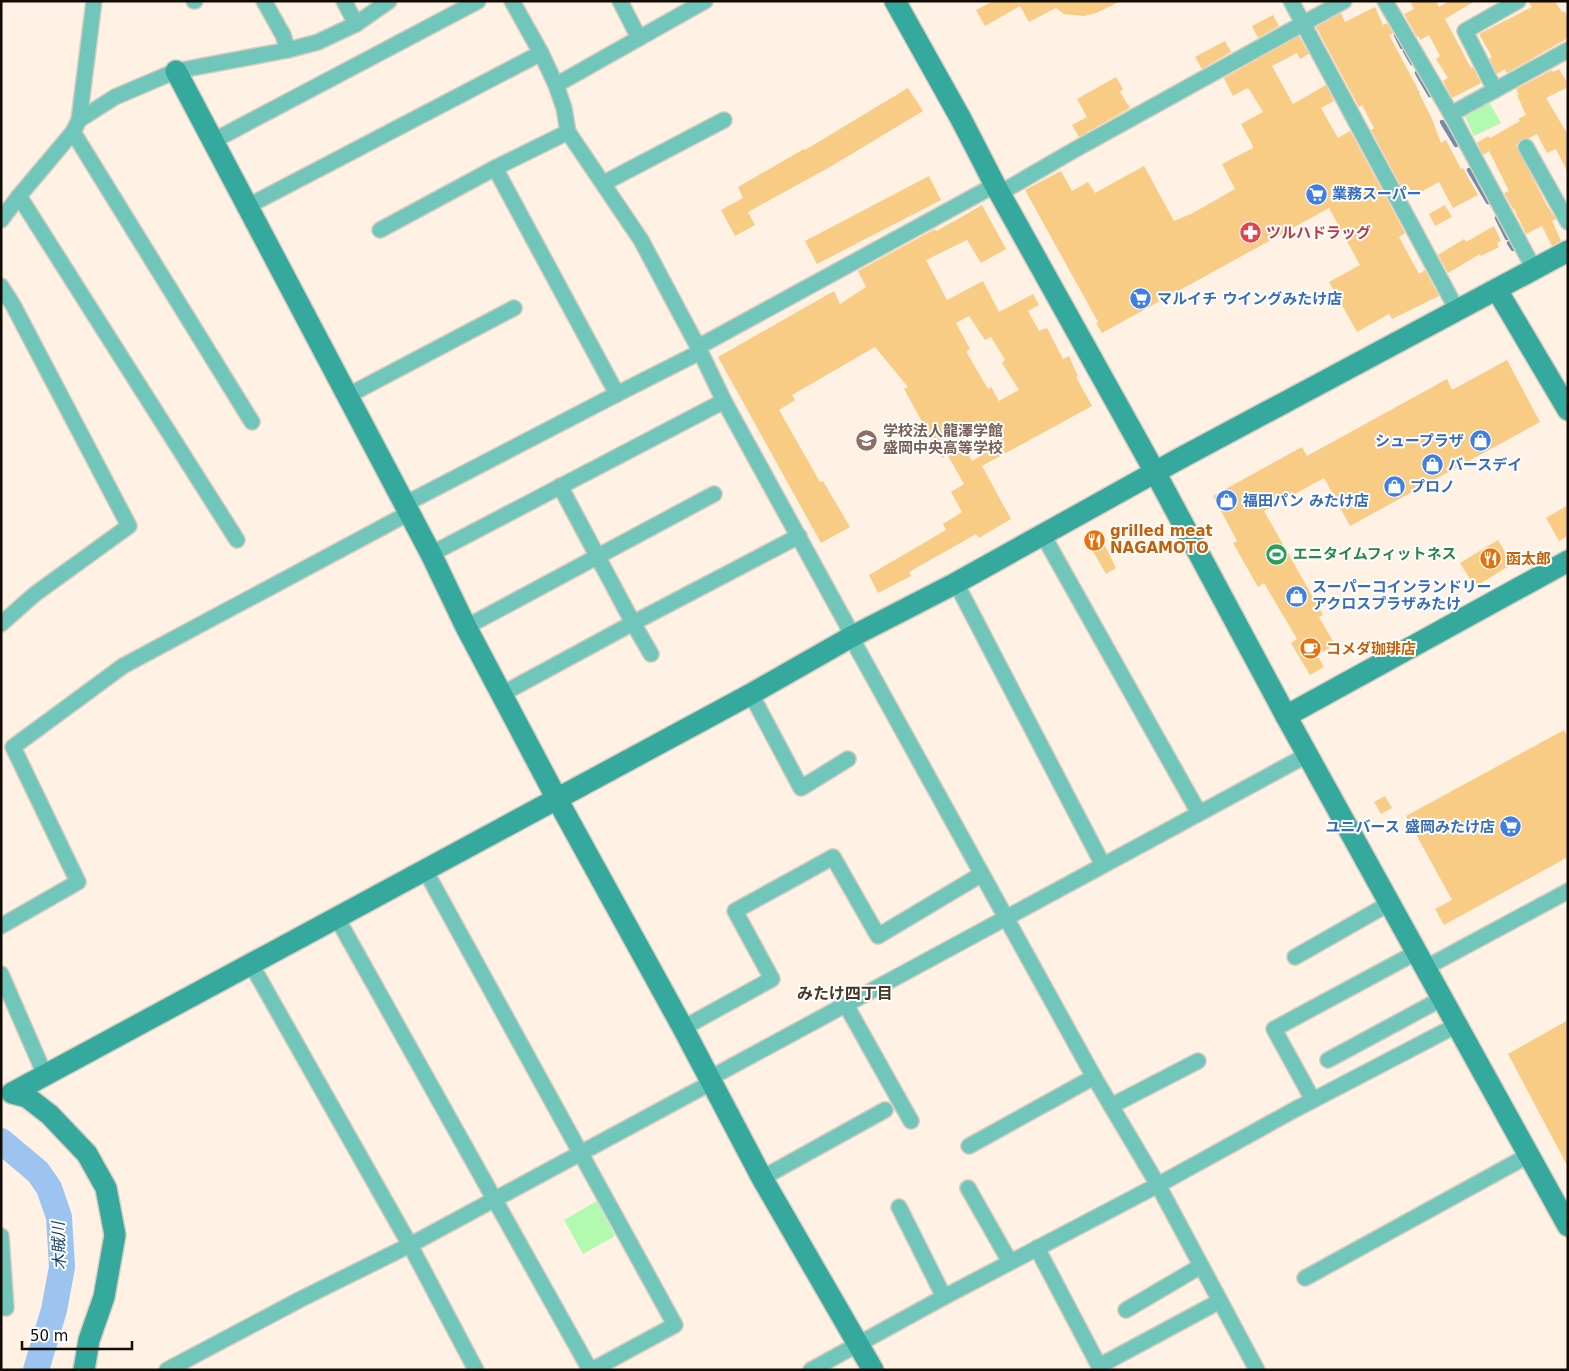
<svg xmlns="http://www.w3.org/2000/svg" width="1569" height="1371" font-family="'DejaVu Sans','Noto Sans JP',sans-serif">
	<style>
		.green { fill: #b1fab0 }
		.lines { fill: none; stroke-linecap: round; stroke-linejoin: round }
		.stream { stroke: #738caa; stroke-width: 4.5 }
		.river { stroke: #9dc4f1; stroke-width: 26 }
		.building { fill: #f9cc86; fill-rule: evenodd }
		.street-casing { stroke: #d9cdc0; stroke-width: 18 }
		.secondary-casing { stroke: #d9cdc0; stroke-width: 24 }
		.street { stroke: #71c6bc; stroke-width: 15 }
		.secondary { stroke: #36a99e; stroke-width: 21 }
		.labels { text-anchor: middle; dominant-baseline: central; stroke-width: 4; stroke-linejoin: round; paint-order: stroke }
		.shop-label { font-size: 15px; font-weight: bold; fill: #366cbe; stroke: #fff; text-anchor: start }
		.health-label { font-size: 15px; font-weight: bold; fill: #be3a42; stroke: #fff; text-anchor: start }
		.education-label { font-size: 15px; font-weight: bold; fill: #785e54; stroke: #fff; text-anchor: start }
		.food-label { font-size: 15px; font-weight: bold; fill: #c56008; stroke: #fff; text-anchor: start }
		.leisure-label { font-size: 15px; font-weight: bold; fill: #27864d; stroke: #fff; text-anchor: start }
		.neighbourhood-label { font-size: 16px; font-weight: bold; fill: #463622; stroke: #fff }
		.water-label { font-size: 16px; font-style: italic; fill: #0e3e6c; stroke: #fff }
	</style>
	<rect width="100%" height="100%" fill="#fff2e4"/>
	<g class="green">
		<path d="M1488,100l13,23 -27,13 -9,-19 1,-6z"/>
		<path d="M597,1201l18,35 -32,18 -19,-34z"/>
	</g>
	<g class="lines">
		<g class="stream">
			<path d="M1396,35l6,12"/>
			<path d="M1405,51l7,12"/>
			<path d="M1417,73l13,22"/>
			<path d="M1442,122l14,23"/>
			<path d="M1469,170l19,32"/>
			<path d="M1497,218l10,20"/>
			<path d="M1509,243l4,6"/>
		</g>
		<path class="river" d="M1,1141l37,31 11,16 10,29 3,50 -8,43 -18,60"/>
	</g>
	<g class="building">
		<path d="M993,1h128l-25,12 -12,3 -20,-2 -8,-6 -27,14 -9,-16 -35,20 -9,-16z"/>
		<path d="M1410,1h26l3,6 10,-6h26l-30,18 26,49 2,-1 8,16 -29,15 -9,-17 5,-3 -12,-19 4,-3 -11,-21 -9,5 -1,-4 -2,1 -13,-23 10,-5z"/>
		<path d="M1528,1h27l7,11 2,-1 4,6v21l-61,35 -2,-4 -8,5 -8,-16 3,-1 -13,-23 53,-27z"/>
		<path d="M1375,7l8,18 4,-2 6,10 -4,2 31,58h-1l13,26 9,24 5,-3 15,29 2,-1 15,27 -25,13 -14,-26 -18,10 -1,-2 -8,4 -3,-7 -6,3 -32,-60 3,-2 -12,-23 -3,2 -43,-80 25,-14 4,9z"/>
		<path d="M1273,15l6,11 -21,12 -6,-12z"/>
		<path d="M1299,36l10,18 -9,5 -3,-6 -25,13 21,38 33,-19 8,16 -13,7 17,30 12,-7 4,7 51,95 -6,4 20,37 6,-4 14,26 -47,23 -3,-5 -32,18 -28,-50 31,-17 -31,-57 -227,125 -6,-10 2,-1 -73,-132 36,-19 11,20 16,-9 7,11 49,-27 30,55 19,-8 42,-24 -13,-25 31,-16v-2l-12,-22 22,-12 -14,-23 -1,1 -1,-2 -14,8 -9,-18z"/>
		<path d="M1225,41l6,11 -29,17 -7,-12z"/>
		<path d="M1559,69l9,15v3l-22,11 22,37v38l-12,-24 -9,4 -10,-19 -8,4 -7,1 -6,6 30,59 10,15 -4,2 9,20 -9,5 -10,-20 -16,8 -12,-25h-1l-9,-16 5,-2 -20,-40 -6,4 -6,-12 11,-7 2,2 30,-17 -2,-2 8,-4 -9,-20h2l-3,-6 36,-19 1,2z"/>
		<path d="M1116,77l7,12 -3,3 10,16 -51,29 -7,-12 15,-8 -10,-18z"/>
		<path d="M908,88l15,23 -93,56 -82,45 7,13 -20,11 -14,-26 22,-12 -5,-11 66,-38 1,1z"/>
		<path d="M929,176l12,24 -124,64 -12,-23z"/>
		<path d="M982,205l24,44 -25,14 -14,-23 -41,20 21,40 36,-19 16,31 34,-18 6,11 -11,6 11,20 8,-3 16,31 6,-3 9,20 -2,1 16,29 -110,60 29,53 -32,19 -3,-4 -67,38 2,4 -33,17 -9,-18 77,-45 -3,-6 19,-12 -11,-20 13,-8 -17,-30 -5,4 -38,-69 4,-2 -33,-40 -83,48 3,5 -16,10 41,72 3,-1 27,46 -29,16 -103,-186 116,-66 6,13 26,-17 -8,-16 77,-42 1,2 22,-12zM969,316l16,24 6,-3 14,23 -3,3 17,27 -20,11 -8,-14 -3,2 -21,-36v-2l3,-2 -14,-26zM984,426l11,21 -23,14 -11,-21z"/>
		<path d="M1445,205l7,12 -17,9 -6,-12z"/>
		<path d="M1494,226l7,15 -4,2 2,4 -18,9 -1,-2 -32,19 -10,-18 26,-16 2,3z"/>
		<path d="M1507,360l33,62 -190,104 -26,-48 -60,33 59,104 -4,2 16,28 -18,10 7,12 -14,8 -19,-32 6,-4 -33,-56 -6,4 -25,-44 4,-2 -24,-45 89,-49 5,9 140,-77 5,11z"/>
		<path d="M1568,505v31l-9,5 -13,-23z"/>
		<path d="M1098,531l18,37 -10,6 -20,-35z"/>
		<path d="M1498,540l14,24 -37,23 -15,-24z"/>
		<path d="M1564,730l4,7v120l-124,68 -9,-16 17,-9 -46,-84z"/>
		<path d="M1385,796l7,12 -11,6 -7,-12z"/>
		<path d="M1568,1020v147l-60,-113z"/>
	</g>
	<g class="lines">
		<defs>
			<g id="street">
				<path d="M194,1h1"/>
				<path d="M264,1l19,34 5,15"/>
				<path d="M344,1l12,23"/>
				<path d="M512,1l29,52 15,32 8,23 4,24 73,108 57,107 26,54 123,224 4,12 243,440 64,108 99,185"/>
				<path d="M620,1l19,37"/>
				<path d="M1291,1l166,309"/>
				<path d="M1385,1l66,113 117,-64"/>
				<path d="M556,85l149,-84"/>
				<path d="M1495,90l-30,-59 53,-30"/>
				<path d="M1451,114l83,155"/>
				<path d="M79,120l15,-119"/>
				<path d="M73,132l179,290"/>
				<path d="M213,141l265,-140"/>
				<path d="M1526,147l42,75"/>
				<path d="M495,168l122,226"/>
				<path d="M604,183l120,-63"/>
				<path d="M1000,193l76,-44 268,-148"/>
				<path d="M19,196l218,344"/>
				<path d="M248,206l293,-153"/>
				<path d="M1,220l18,-24 54,-64 6,-12 36,-23 61,-26 112,-21 30,-8 38,-18 33,-23"/>
				<path d="M380,230l115,-62 73,-36"/>
				<path d="M1,286l12,19 116,221 -94,68 -34,30"/>
				<path d="M698,347l297,-162"/>
				<path d="M347,396l167,-88"/>
				<path d="M560,486l73,137 18,31"/>
				<path d="M405,504l212,-110 83,-42"/>
				<path d="M1043,535l156,278"/>
				<path d="M431,554l293,-153"/>
				<path d="M956,583l147,282"/>
				<path d="M466,627l248,-133"/>
				<path d="M502,694l131,-71 166,-87"/>
				<path d="M751,694l50,94 47,-29"/>
				<path d="M425,870l250,455 -83,45"/>
				<path d="M337,918l253,452"/>
				<path d="M1,926l77,-44 -65,-135 110,-81 286,-153"/>
				<path d="M1295,957l95,-54"/>
				<path d="M251,964l159,281 66,125"/>
				<path d="M1425,968l143,-77"/>
				<path d="M1,974l44,101"/>
				<path d="M846,1005l65,116"/>
				<path d="M683,1028l89,-49 -37,-68 98,-54 45,79 104,-62"/>
				<path d="M1328,1060l115,-62"/>
				<path d="M1313,1100l-39,-71 143,-77"/>
				<path d="M1111,1106l87,-45"/>
				<path d="M969,1146l125,-69"/>
				<path d="M762,1178l123,-68"/>
				<path d="M968,1188l42,74"/>
				<path d="M899,1207l45,90"/>
				<path d="M1,1236l5,72"/>
				<path d="M1037,1248l62,118 121,-65"/>
				<path d="M1305,1278l224,-123"/>
				<path d="M1126,1310l75,-44"/>
				<path d="M167,1370l134,-71 109,-54 295,-159 5,-8 597,-323"/>
				<path d="M811,1370l133,-73 214,-112 136,-75 163,-85"/>
			</g>
			<g id="secondary">
				<path d="M895,1l66,118 34,66 160,287 131,244 282,510"/>
				<path d="M176,71l255,483 35,73 91,172 126,229 79,150 111,192"/>
				<path d="M1497,290l71,120"/>
				<path d="M1286,716l282,-155"/>
				<path d="M12,1093l739,-399 100,-57 105,-54 221,-123 391,-209"/>
				<path d="M12,1093l15,4 23,18 37,39 19,34 9,47 -11,62 -15,43 -5,30"/>
			</g>
		</defs>
		<use href="#street" class="street-casing"/>
		<use href="#secondary" class="secondary-casing"/>
		<use href="#street" class="street"/>
		<use href="#secondary" class="secondary"/>
	</g>
	<defs>
		<symbol id="supermarket-disc" viewBox="-11 -11 22 22"><circle r="9.5" fill="#3f7fe0" stroke="#fff"/><path d="M-6-5.5h2.5l.6 2H6L4.5 2H-2.5L-4.4-4H-6ZM-1.5 3.2a1.3 1.3 0 1 0 .1 0ZM3 3.2a1.3 1.3 0 1 0 .1 0Z" fill="#fff"/></symbol>
		<symbol id="pharmacy-disc" viewBox="-11 -11 22 22"><circle r="9.5" fill="#e0444e" stroke="#fff"/><path d="M-2-6h4v4h4v4h-4v4h-4v-4h-4v-4h4Z" fill="#fff"/></symbol>
		<symbol id="school-disc" viewBox="-11 -11 22 22"><circle r="9.5" fill="#8d6e63" stroke="#fff"/><path d="M0-5L7-2L0 1L-7-2ZM-4 1L0 2.5L4 1V4Q0 6-4 4Z" fill="#fff"/></symbol>
		<symbol id="shop-disc" viewBox="-11 -11 22 22"><circle r="9.5" fill="#3f7fe0" stroke="#fff"/><path d="M-5-2.5h2.3a2.7 3.5 0 0 1 5.4 0H5L5.5 6h-11ZM-1.5-2.5h3a1.5 2.3 0 0 0-3 0Z" fill="#fff"/></symbol>
		<symbol id="restaurant-disc" viewBox="-11 -11 22 22"><circle r="9.5" fill="#e8710a" stroke="#fff"/><path d="M-5-6h1v4h1v-4h1v4h1v-4h1v5L-1.5 .5V6h-2V.5L-5-1ZM5-6V6H3V1.5H1.5Q1.5-4 5-6Z" fill="#fff"/></symbol>
		<symbol id="stadium-disc" viewBox="-11 -11 22 22"><circle r="9.5" fill="#2e9e5b" stroke="#fff"/><path d="M0-5a6.5 5 0 1 0 0 10a6.5 5 0 1 0 0-10ZM-3.5-1.8h7v3.6h-7Z" fill="#fff"/></symbol>
		<symbol id="cafe-disc" viewBox="-11 -11 22 22"><circle r="9.5" fill="#e8710a" stroke="#fff"/><path d="M-5.5-4.5H6V0H3Q3 3.5 0 3.5H-2.5Q-5.5 3.5-5.5 0ZM3-3.2v2h1.7v-2ZM-6 4.5H4V6H-6Z" fill="#fff"/></symbol>
	</defs>
	<g fill-rule="evenodd">
		<use href="#supermarket-disc" x="1304" y="182" width="25" height="25"/>
		<use href="#pharmacy-disc" x="1238" y="220" width="25" height="25"/>
		<use href="#supermarket-disc" x="1128" y="286" width="25" height="25"/>
		<use href="#school-disc" x="854" y="428" width="25" height="25"/>
		<use href="#shop-disc" x="1468" y="428" width="25" height="25"/>
		<use href="#shop-disc" x="1420" y="452" width="25" height="25"/>
		<use href="#shop-disc" x="1382" y="474" width="25" height="25"/>
		<use href="#shop-disc" x="1214" y="488" width="25" height="25"/>
		<use href="#restaurant-disc" x="1082" y="528" width="25" height="25"/>
		<use href="#stadium-disc" x="1264" y="542" width="25" height="25"/>
		<use href="#restaurant-disc" x="1478" y="546" width="25" height="25"/>
		<use href="#shop-disc" x="1284" y="584" width="25" height="25"/>
		<use href="#cafe-disc" x="1298" y="636" width="25" height="25"/>
		<use href="#supermarket-disc" x="1498" y="814" width="25" height="25"/>
	</g>
	<g class="labels">
		<g class="shop-label">
			<text x="1332" y="194">業務スーパー</text>
			<text x="1157" y="299">マルイチ ウイングみたけ店</text>
			<text x="1464" y="441" text-anchor="end">シュープラザ</text>
			<text x="1448" y="465">バースデイ</text>
			<text x="1410" y="487">プロノ</text>
			<text x="1243" y="501">福田パン みたけ店</text>
			<text x="1312" y="587">スーパーコインランドリー<tspan x="1312" dy="17">アクロスプラザみたけ</tspan></text>
			<text x="1495" y="827" text-anchor="end">ユニバース 盛岡みたけ店</text>
		</g>
		<g class="health-label">
			<text x="1266" y="233">ツルハドラッグ</text>
		</g>
		<g class="education-label">
			<text x="883" y="431">学校法人龍澤学館<tspan x="883" dy="17">盛岡中央高等学校</tspan></text>
		</g>
		<g class="food-label">
			<text x="1110" y="531">grilled meat<tspan x="1110" dy="17">NAGAMOTO</tspan></text>
			<text x="1506" y="559">函太郎</text>
			<text x="1326" y="649">コメダ珈琲店</text>
		</g>
		<g class="leisure-label">
			<text x="1293" y="554">エニタイムフィットネス</text>
		</g>
		<g class="neighbourhood-label">
			<text x="845" y="993">みたけ四丁目</text>
		</g>
		<g class="water-label">
			<text transform="translate(59 1246) rotate(-92)">木賊川</text>
		</g>
	</g>
	<rect width="1569" height="1371" fill="none" stroke="#120b04" stroke-width="5"/>
	<path d="M22 1341v8h110v-8" fill="none" stroke="#120b04" stroke-width="2.5"/>
	<text x="30" y="1341" font-size="15" fill="#120b04" stroke="#ffffff" stroke-width="4" paint-order="stroke">50 m</text>
</svg>
